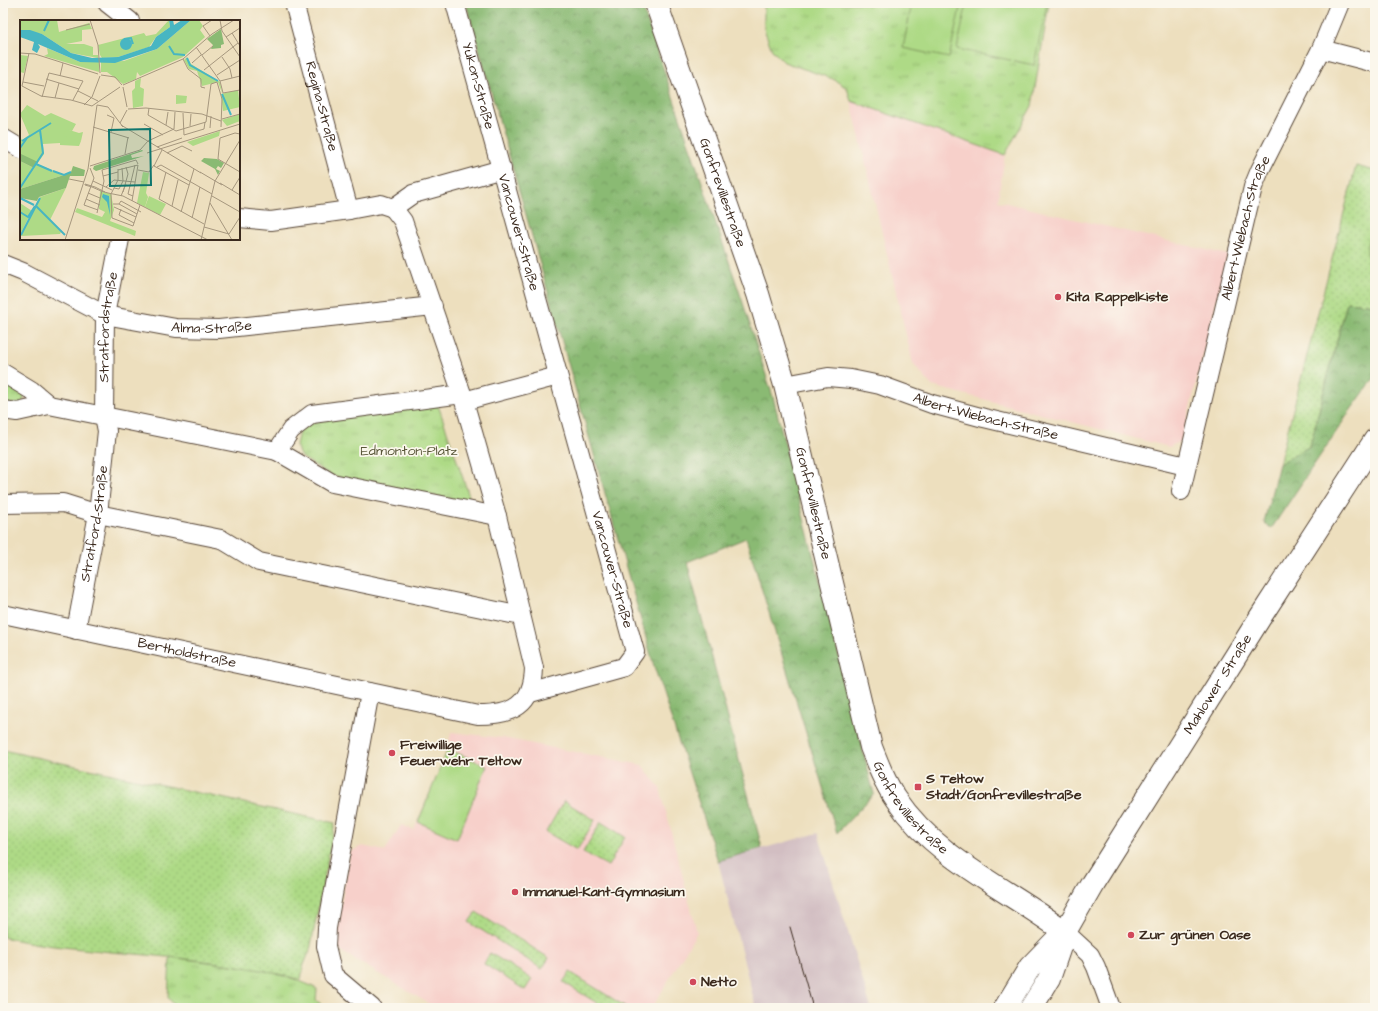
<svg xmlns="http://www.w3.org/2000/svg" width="1378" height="1011" font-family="'Architects Daughter',sans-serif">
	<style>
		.built { fill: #f7d0ca }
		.railway { fill: #d2bec2 }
		.grass { fill: url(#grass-dots); stroke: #748252 }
		.forest { fill: url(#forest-crowns); stroke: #627248 }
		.park { fill: url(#park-tufts); stroke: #748252 }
		.pitch { fill: #aeda86; stroke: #748252 }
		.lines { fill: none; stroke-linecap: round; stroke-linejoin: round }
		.minor-casing { stroke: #564536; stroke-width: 20 }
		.tertiary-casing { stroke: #564536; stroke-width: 24 }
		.secondary-casing { stroke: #564536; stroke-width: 24 }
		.minor { stroke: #fff; stroke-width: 18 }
		.tertiary { stroke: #fff; stroke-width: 22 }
		.secondary { stroke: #fff; stroke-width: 22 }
		.tram { stroke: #3b2a1e; stroke-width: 1 }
		.poi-dot { fill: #d1495b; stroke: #fbf7ec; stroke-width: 1.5 }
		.labels { text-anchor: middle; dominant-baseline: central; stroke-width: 3.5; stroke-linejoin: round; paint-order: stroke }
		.street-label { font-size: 14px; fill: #3b2a1e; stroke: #fbf7ec }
		.poi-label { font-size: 14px; font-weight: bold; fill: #3b2a1e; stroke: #fbf7ec; text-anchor: start }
		.park-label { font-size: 14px; fill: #585638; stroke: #fbf7ec }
		.inset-river { fill: none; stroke: #48b6c2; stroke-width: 2 }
		.inset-road { fill: none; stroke: #a6977e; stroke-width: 1 }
		.view { fill: #0f766e; fill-opacity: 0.15; stroke: #0f766e; stroke-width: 2 }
		.inset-edge { fill: none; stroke: #3b2a1e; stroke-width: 2 }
	</style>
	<defs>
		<pattern id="grass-dots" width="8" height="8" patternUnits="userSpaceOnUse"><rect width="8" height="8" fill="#aeda86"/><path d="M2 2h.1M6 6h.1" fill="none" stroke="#97bb73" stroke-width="1.8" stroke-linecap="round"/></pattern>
		<pattern id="forest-crowns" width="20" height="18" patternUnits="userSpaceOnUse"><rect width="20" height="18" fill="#8aba73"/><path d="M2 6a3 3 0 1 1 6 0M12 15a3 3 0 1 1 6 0" fill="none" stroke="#72975e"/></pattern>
		<pattern id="park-tufts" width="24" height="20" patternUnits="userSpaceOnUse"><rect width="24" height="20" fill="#aeda86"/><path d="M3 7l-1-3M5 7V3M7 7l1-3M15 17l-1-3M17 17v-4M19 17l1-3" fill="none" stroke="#97bb73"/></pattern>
	</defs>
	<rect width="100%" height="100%" fill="#fbf7ec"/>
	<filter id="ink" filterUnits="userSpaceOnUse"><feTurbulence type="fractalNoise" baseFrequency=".025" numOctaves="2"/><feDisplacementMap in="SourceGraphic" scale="8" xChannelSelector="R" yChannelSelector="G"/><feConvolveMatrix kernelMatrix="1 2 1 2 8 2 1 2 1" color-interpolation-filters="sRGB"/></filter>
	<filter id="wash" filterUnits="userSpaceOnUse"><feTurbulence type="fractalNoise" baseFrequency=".012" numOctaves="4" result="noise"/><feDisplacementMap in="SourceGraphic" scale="16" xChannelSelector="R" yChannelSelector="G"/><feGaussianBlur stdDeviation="0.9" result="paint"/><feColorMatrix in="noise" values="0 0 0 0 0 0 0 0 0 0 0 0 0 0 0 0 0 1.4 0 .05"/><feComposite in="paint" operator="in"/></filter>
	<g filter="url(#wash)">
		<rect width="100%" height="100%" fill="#eddfbe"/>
		<g class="built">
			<path d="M851,101l154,54 -7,46 230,54 -46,185 -13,7 -237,-61 -19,-22z"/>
			<path d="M451,732l52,6 139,27 18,23 37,144 -45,76h-216l-97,-58 -4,-10 15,-88 12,-6 23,5 16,-26 13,5 34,-81z"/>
		</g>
		<path class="railway" d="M818,833l53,175h-115l-38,-147z"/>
		<g class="grass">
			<path d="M1356,166l19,5v134l-28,-3 -37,144 -31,18z"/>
			<path d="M3,750l332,73 -25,127 -7,17 -2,13c-58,-17 -129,-23 -190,-28 -36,-4 -72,-6 -108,-15z"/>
			<path d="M564,801l31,19 -18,30 -31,-18z"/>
			<path d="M601,822l24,15 -17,29 -25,-14z"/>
			<path d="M476,912l73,46 -7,11 -73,-47z"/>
			<path d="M490,953l42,26 -7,11 -41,-26z"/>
			<path d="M570,972l56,35 -21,1 -4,-2 -1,2h-6l3,-5 -34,-21z"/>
		</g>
		<g class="forest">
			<path d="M466,3h175l101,297 31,97 101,397 -37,39 -91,-295 -59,24 75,286 -44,13 -64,-195z"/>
			<path d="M1347,302l28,3v72l-25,34 -79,118 -7,-7 15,-58 31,-18z"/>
		</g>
		<g class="park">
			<path d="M764,3h285l-17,103 -27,49 -154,-54 -4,-13 -14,-9 -49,-17 -12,-12 -8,-21z"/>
			<path d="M1375,230v38c-11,-10 -11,-28 0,-38z"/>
			<path d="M3,377l22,17 -3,10h-19z"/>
			<path d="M438,405l31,91 -4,6 -133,-26 -32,-20 -4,-11 3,-13 9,-7 14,-6z"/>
			<path d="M170,957c46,7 107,10 147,32l-1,11 10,8h-150l-8,-11z"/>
		</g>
		<g class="pitch">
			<path d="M912,3h49l-12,55 -46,-10z"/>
			<path d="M967,3h80l-13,62 -77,-16z"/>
			<path d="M448,749l39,17 -30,73 -39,-17z"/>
		</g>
	</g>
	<g filter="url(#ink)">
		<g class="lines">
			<defs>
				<g id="minor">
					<path d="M107,3l23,18"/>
					<path id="s1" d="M294,3l55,207"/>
					<path id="s2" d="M455,3l180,649 -11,15 -94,26"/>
					<path d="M1321,49l54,14"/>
					<path d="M3,138l18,11"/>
					<path d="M393,208l20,-14 89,-25"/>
					<path d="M239,218l32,3 78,-11 32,-6 12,4"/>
					<path id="s3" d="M3,264l20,8 82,43 71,13 43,1 214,-23"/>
					<path d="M3,373l28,17 18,15"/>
					<path id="s4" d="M785,385l43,-8 23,2 29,6 52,19 52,14 202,48"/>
					<path d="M464,401l94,-25"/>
					<path d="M3,410l14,2 32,-7 228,46 14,-21 21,-16 150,-20"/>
					<path d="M277,451l55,32 165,33"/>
					<path id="s5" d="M1181,491l72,-304 7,-17 61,-121 19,-46"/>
					<path d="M3,504l60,-1 35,11 123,25 38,23 262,54"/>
					<path id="s6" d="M3,614l475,101c34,0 55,-9 56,-47l-37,-152 -35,-122 -59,-173 -10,-13"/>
					<path id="s7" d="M76,630l22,-116 9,-83 -3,-15 1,-101 15,-76"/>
					<path d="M370,692l-43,236 -1,18 7,29 39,33"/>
					<path d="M1065,932l25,23 6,12 15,41"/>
				</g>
				<g id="tertiary">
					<path id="s8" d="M656,3l102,291 27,91 86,362c7,18 14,36 25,52 41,61 112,90 169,133"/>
				</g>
				<g id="secondary">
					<path d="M1005,1008l25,-41 31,-32"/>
					<path id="s9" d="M1031,1008l18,-29 16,-47 28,-49 168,-267 114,-176"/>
				</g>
			</defs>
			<use href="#minor" class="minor-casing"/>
			<use href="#tertiary" class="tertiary-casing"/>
			<use href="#secondary" class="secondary-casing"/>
			<use href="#minor" class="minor"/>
			<use href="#tertiary" class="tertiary"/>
			<use href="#secondary" class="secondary"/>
			<path class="tram" d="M790,927l23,81"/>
		</g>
	</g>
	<g class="poi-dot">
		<circle cx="1058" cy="297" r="4"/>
		<circle cx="392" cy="753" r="4"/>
		<rect x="914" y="783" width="8" height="8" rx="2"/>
		<circle cx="515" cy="892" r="4"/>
		<circle cx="1131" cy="935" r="4"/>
		<circle cx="693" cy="982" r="4"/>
	</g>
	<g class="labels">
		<g class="street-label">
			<text stroke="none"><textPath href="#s2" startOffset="86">Yukon-Straße</textPath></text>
			<text stroke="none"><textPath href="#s1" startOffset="107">Regina-Straße</textPath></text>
			<text stroke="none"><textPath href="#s8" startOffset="201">Gonfrevillestraße</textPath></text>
			<text stroke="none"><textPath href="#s5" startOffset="271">Albert-Wiebach-Straße</textPath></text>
			<text stroke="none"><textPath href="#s2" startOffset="238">Vancouver-Straße</textPath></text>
			<text stroke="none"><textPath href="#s3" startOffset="222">Alma-Straße</textPath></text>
			<text stroke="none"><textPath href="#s7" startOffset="306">Stratfordstraße</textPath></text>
			<text stroke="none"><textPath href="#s4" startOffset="207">Albert-Wiebach-Straße</textPath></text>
			<text stroke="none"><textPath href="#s8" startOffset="525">Gonfrevillestraße</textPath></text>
			<text stroke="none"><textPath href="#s7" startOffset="108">Stratford-Straße</textPath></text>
			<text stroke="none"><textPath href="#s2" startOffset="588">Vancouver-Straße</textPath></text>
			<text stroke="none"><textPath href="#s6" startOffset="188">Bertholdstraße</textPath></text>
			<text stroke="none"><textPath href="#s9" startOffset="375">Mahlower Straße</textPath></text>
			<text stroke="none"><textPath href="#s8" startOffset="849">Gonfrevillestraße</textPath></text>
		</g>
		<g class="poi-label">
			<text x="1066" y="297">Kita Rappelkiste</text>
			<text x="400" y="745">Freiwillige<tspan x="400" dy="16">Feuerwehr Teltow</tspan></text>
			<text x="926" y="779">S Teltow<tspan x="926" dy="16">Stadt/Gonfrevillestraße</tspan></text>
			<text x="523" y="892">Immanuel-Kant-Gymnasium</text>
			<text x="1139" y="935">Zur grünen Oase</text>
			<text x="701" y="982">Netto</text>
		</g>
		<g class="park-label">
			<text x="409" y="451">Edmonton-Platz</text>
		</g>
	</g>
	<g transform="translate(20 20)">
		<rect width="220" height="220" fill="#eddfbe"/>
		<path d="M0,0h37l2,12 30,-9 3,6 -10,1v11l-16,3h18l9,3v8h5v3l-27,-5 -29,-19 -22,-4zM149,0l1,7 -14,10 -7,10 -31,10 -16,1 -2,-3 -2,-10 46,-12 2,3 10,-2zM171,0h8l4,6 -3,4 5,7 -22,20 -43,19 -3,-4 -1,7 -13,5 -16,-12h-6v-10l23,-1 33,-12zM27,28l33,14h19v10l-55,-16 4,-2zM121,58l-1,9 4,2 -1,17 -10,2 -1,-17 3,-3v-7zM218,70l2,17 -17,4 -2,-17zM156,75l11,1 -1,7 -10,1zM7,85l18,11 6,-3 25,11 -4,7 -6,-1 15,11 -2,5 -19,-1v-2l-17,1 1,10 -7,10 27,11 -44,14v-28l14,7 3,-5 -17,-8v-18l2,3 7,-5 -9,-21zM220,94v7l-13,5 -5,-6zM200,111l-1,5 -26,10 -6,-4zM123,152l6,1 -3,20 2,4 -3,10 -8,-4zM46,168l-16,32 11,12 -1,2 -39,2 19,-39zM0,183l12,8 -12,24z" fill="#aeda86"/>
		<path d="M201,9l3,15 -3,1v3l-10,1 2,-4 -6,-6zM122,130l1,1 -12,4 1,3 12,-2 -48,15 -3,-2 1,-3zM1,134l17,8 -4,6 -14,-7zM184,138l13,1 7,4 -3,5 -3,-2 -2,3 4,2 -2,4 -3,-6 -14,-8zM53,146l12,4 -1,6h-14l-4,12 -27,9 -2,4 -17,-3v-9l44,-14 7,-3z" fill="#8aba73"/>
		<path d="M46,109l13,4 4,-1 -2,9 -18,-5z" fill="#aeda86"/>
		<path d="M167,37l4,7 29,18 2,11 -4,-11 -16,4 -5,-15 -8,-2 -5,-9zM80,171l11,3 3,16 -4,11 26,10 -1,5 -60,-24 2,-4 25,9 3,-5 -6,-3z" fill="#aeda86"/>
		<path d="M0,35l8,1 -4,17 -4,-1zM129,176l17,8 -6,11 -15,-8z" fill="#aeda86"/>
		<path d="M149,0h4l1,5 8,-5h9l-34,29 -42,14 -35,-1 -42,-18 2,3 -3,6 -5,-3 2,-8 -14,-5v-7h10l12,4 29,19 21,5 26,-1 33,-11 5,-9 14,-10zM100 24a6 6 0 1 1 12 0a6 6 0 1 1-12 0ZM83,174l6,2 1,19 -3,-13 -5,-5z" fill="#48b6c2"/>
		<path class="inset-river" d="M24,11l5,-11M104,19l7,-1 2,6M149,26l5,8 11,1M167,38l3,7 28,16M202,74l9,21M2,121l29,-18M0,128l7,-10M16,144l16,7M33,151l11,4 7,-3M0,168l23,-35 -3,-23M0,178l14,7M16,186l29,29M0,192l8,5 7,-11M1,215l19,-37"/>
		<path class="inset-road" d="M70,0l8,25 2,28M200,0l2,11 18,26M46,10l24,-6M212,13l8,13M190,16l-7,-10 9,-6M206,17l14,-9M176,27l24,34 3,12 17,-3M0,33l15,1 63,20M182,35l11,-9M202,37l8,12 2,9M163,39l5,10 13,10v8l4,1M172,43l9,-8M184,50l34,-27M81,55l14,2 7,8M197,55l23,-15M40,56l3,-13M26,59l33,10M200,61l20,-5M3,62l21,4M103,65l60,-26 29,-25 22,-14M2,66l19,10 30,4 21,6 28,-19M2,66l7,-33M103,67l4,20M58,71l20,10M22,77l7,-24 34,8 -10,19M35,78l4,-15M64,85l8,-8 8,-21M129,88l-1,7 28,16 30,-9 5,-38 6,-2 5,17 -1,28M108,89l18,-1 56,6 19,7M163,93l1,22 20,-6 1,-7M87,95l7,3 -3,14M202,99l18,-5M100,103l7,-13M124,104l19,11M101,105l80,48M146,105l2,-13M170,106l1,-12M73,107l36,11M190,108l1,-12M154,109l1,-17M220,114l-5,-1 -15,5 -2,21 22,13M137,127l25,-9M127,133l93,-29M147,133l15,-7 10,5M105,134l3,-17M70,146l50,-16 8,-9 26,-12M134,146l35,19M134,146l8,-16M137,147l4,-2 51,29M70,148l4,10 -10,27 14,5M98,150l20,-5 -6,36M118,150l11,2 5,-7M146,152l-7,27 45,25M180,152l22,13M83,156l15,-4M49,159l15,3M73,161l19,9M200,163l20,12M86,167l8,-7 21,2M94,168l5,1 4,-8 -1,-13M212,170l8,-13M85,172l-10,-5 -10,-3v1l7,2 9,4 7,2 15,3 85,44M103,172l5,-18 -2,-7M68,173l12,5M91,174l1,24 21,8 7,-21M91,174l7,-14v-11M101,176l5,-12M113,176l-5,-2 7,-29M192,176l28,16M66,179l14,6M190,183l22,37M93,184h6l18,10M99,184l2,-3 20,11M152,186l6,-26M94,187l22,10M101,189l-2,6 15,8M161,192l13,-43M77,193l7,-32 -2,-11 34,-10 2,4M172,198l8,-31M184,207l25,7 11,-17M45,220l23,-71 9,-64 11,2 15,20M181,220l14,-59 25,-41"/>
		<path class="view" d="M130,109l1,56 -41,1 -1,-56z"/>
		<rect width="220" height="220" class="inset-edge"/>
	</g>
	<rect width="1378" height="1011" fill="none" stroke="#fbf7ec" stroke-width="16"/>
</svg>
